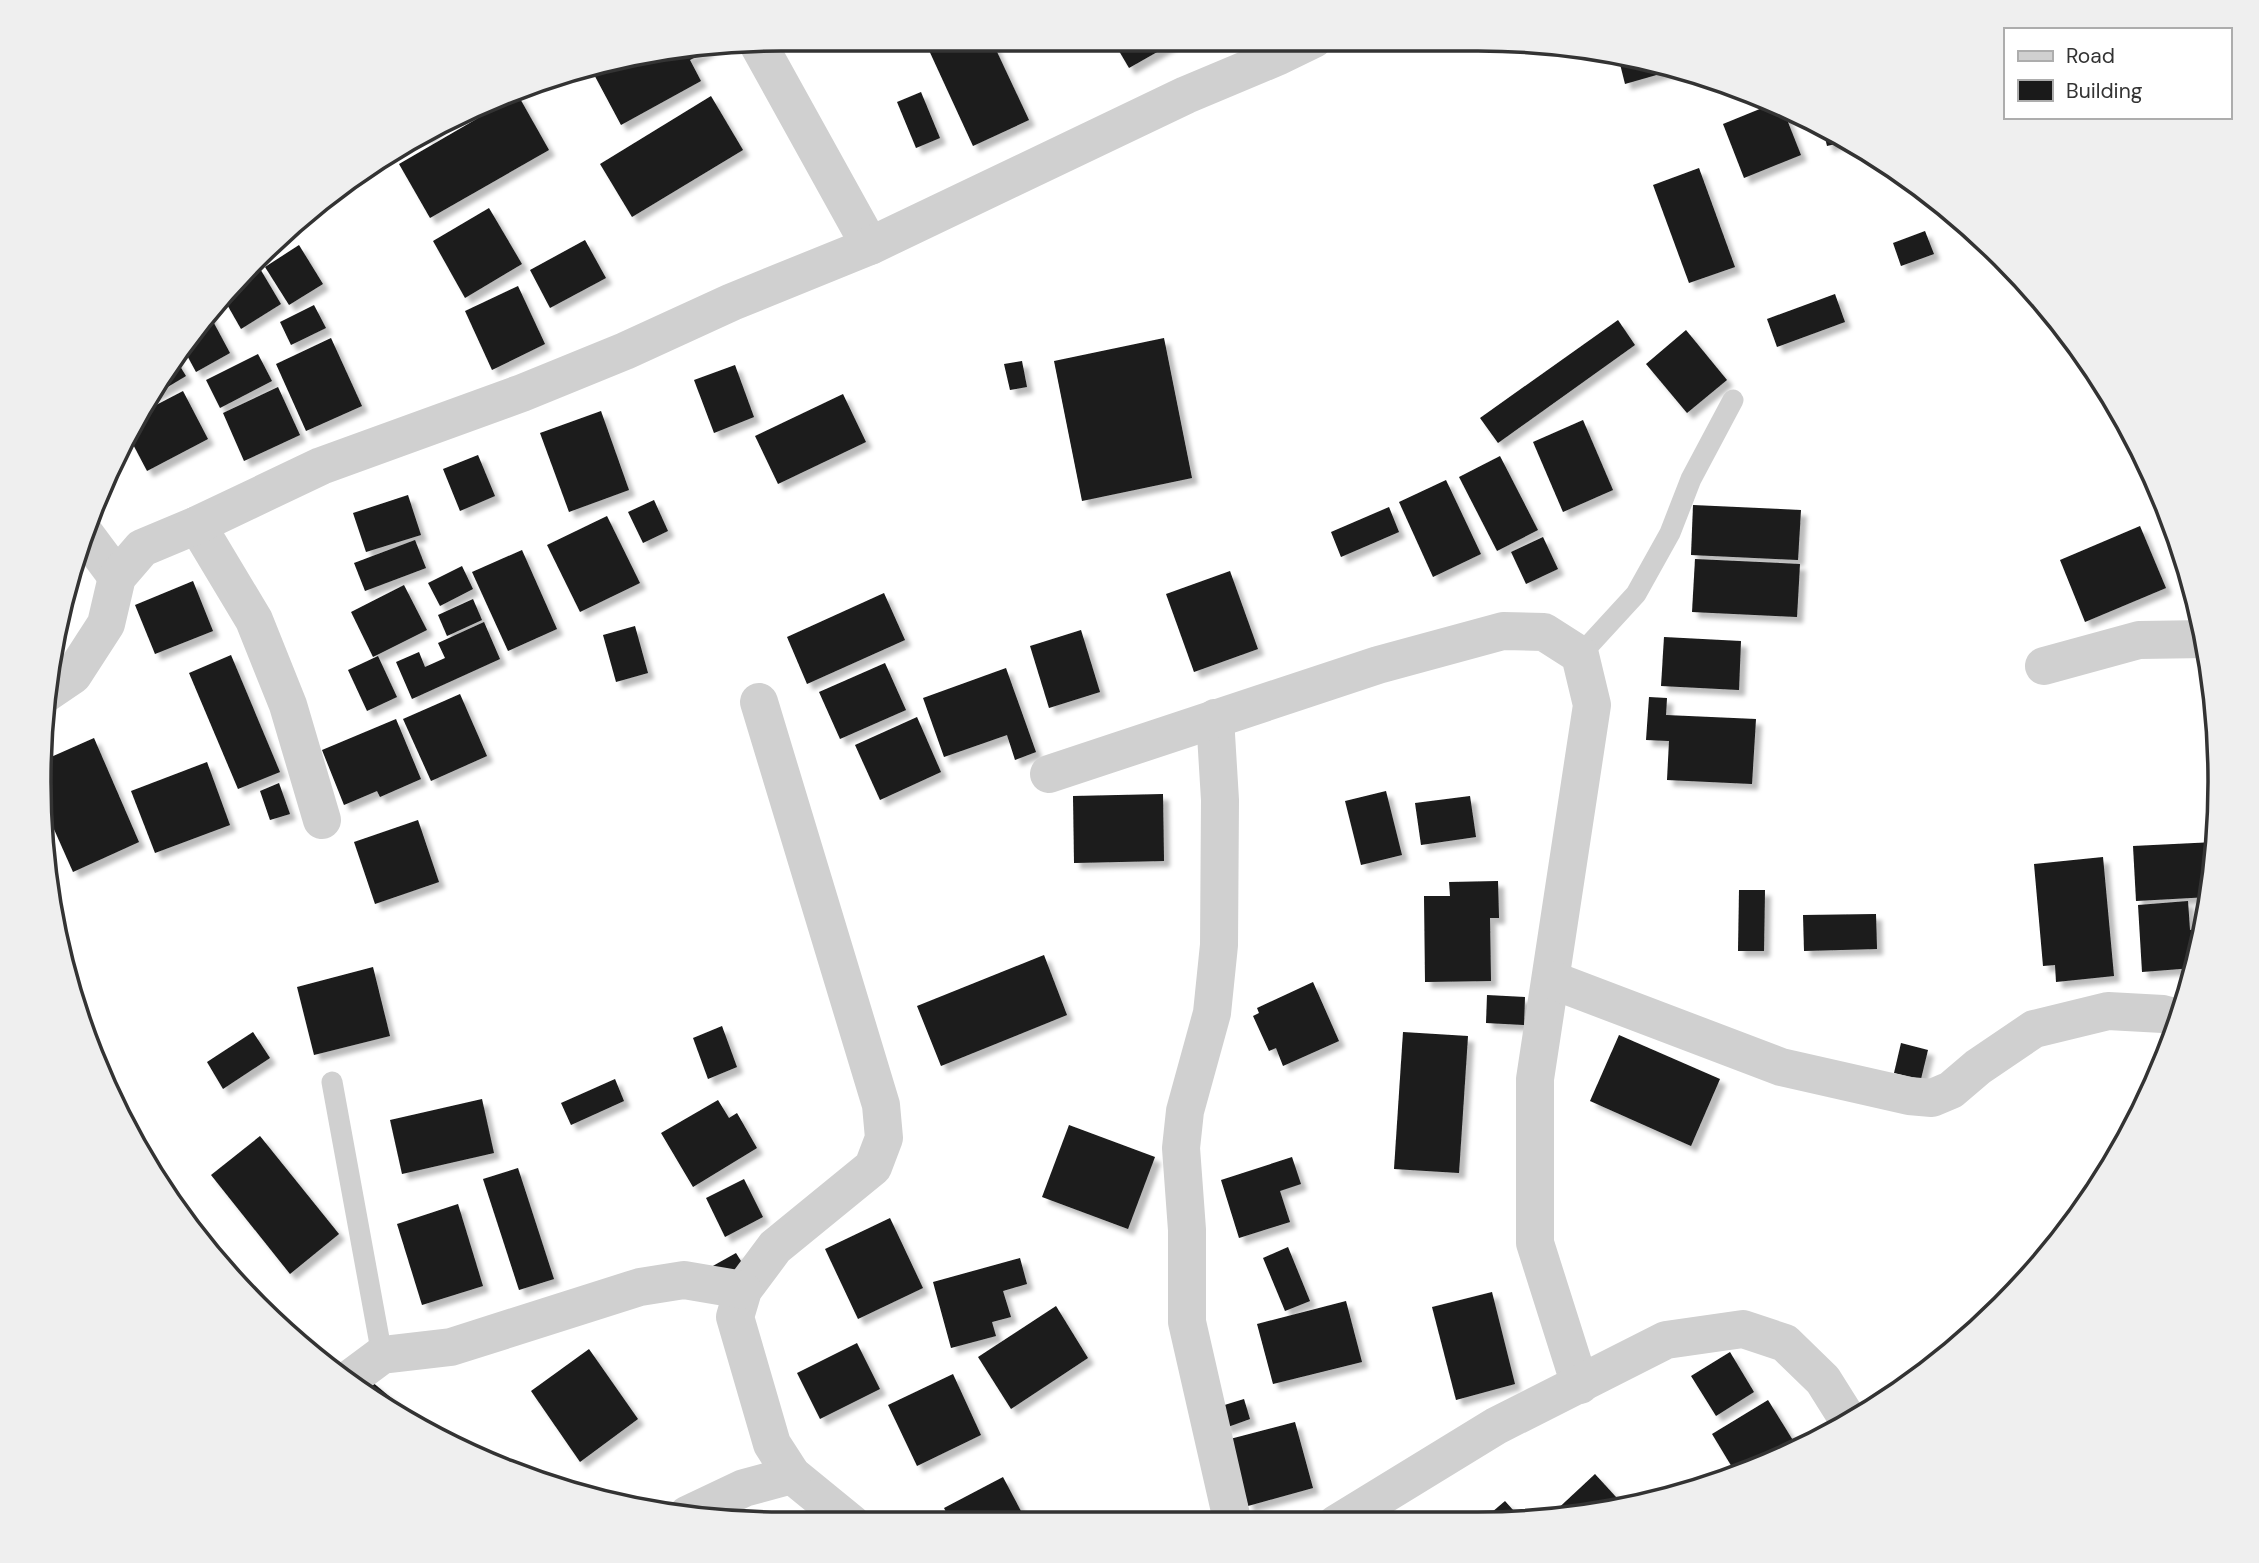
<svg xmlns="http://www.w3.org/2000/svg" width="2259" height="1563" font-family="'DM Sans',sans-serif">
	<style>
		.building { fill: #1a1a1a; filter: url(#shadow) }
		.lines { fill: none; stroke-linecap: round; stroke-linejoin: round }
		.service { stroke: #d0d0d0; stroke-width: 21 }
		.minor { stroke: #d0d0d0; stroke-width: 38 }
		.rim { fill: none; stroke: #333; stroke-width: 3.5 }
	</style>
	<defs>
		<filter id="shadow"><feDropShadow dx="6" dy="6" stdDeviation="2" flood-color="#0004"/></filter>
	</defs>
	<rect width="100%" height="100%" fill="#fff"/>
	<g class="building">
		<path d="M942,39h49l38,81 -56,26 -46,-100z"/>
		<path d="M1112,39h68l-51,29z"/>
		<path d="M713,48l-23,12 11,21 -80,44 -31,-58 9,-4z"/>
		<path d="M1609,51l13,2 52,17 -49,14 -7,-28 -8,1z"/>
		<path d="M921,92l19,46 -24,10 -19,-46z"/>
		<path d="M518,95l31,55 -119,68 -31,-54z"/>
		<path d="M711,96l32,54 -111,67 -32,-53z"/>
		<path d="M1772,104l10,3 19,48 -57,23 -21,-54z"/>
		<path d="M441,125l-15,13 -3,-3z"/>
		<path d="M1822,125l11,7 15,9 -21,5z"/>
		<path d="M1699,168l36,99 -46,16 -36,-98z"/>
		<path d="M489,208l33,56 -57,34 -32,-57z"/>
		<path d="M1925,231l9,23 -33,12 -8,-23z"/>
		<path d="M585,240l21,38 -56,30 -20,-38z"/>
		<path d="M299,245l24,39 -34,21 -24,-38z"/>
		<path d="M259,267l22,37 -40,25 -20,-35 9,-9z"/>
		<path d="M518,286l27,58 -53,26 -27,-59z"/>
		<path d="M1835,294l10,28 -68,25 -10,-28z"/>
		<path d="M314,305l12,23 -35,17 -11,-23z"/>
		<path d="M208,312l22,41 -34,19 -13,-24z"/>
		<path d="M1618,320l17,25 -137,98 -18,-25z"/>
		<path d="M1686,330l41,50 -40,33 -41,-49z"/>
		<path d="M331,338l31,68 -56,25 -30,-67z"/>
		<path d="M1164,338l28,140 -110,23 -28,-140z"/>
		<path d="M258,354l14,27 -52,27 -14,-28z"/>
		<path d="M175,358l11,18 -35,21 -1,-3z"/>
		<path d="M1022,361l5,26 -17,3 -6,-26z"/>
		<path d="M735,365l19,52 -40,16 -20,-53z"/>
		<path d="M278,387l22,48 -56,26 -21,-48z"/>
		<path d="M183,391l25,48 -61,32 -20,-38 8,-17z"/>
		<path d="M843,394l23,48 -88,42 -23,-48z"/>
		<path d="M601,411l28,79 -60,22 -29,-79z"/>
		<path d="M1583,420l30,70 -50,22 -30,-70z"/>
		<path d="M478,455l17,41 -35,15 -17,-42z"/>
		<path d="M1500,456l38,74 -41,21 -38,-74z"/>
		<path d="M1446,480l35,74 -48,23 -34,-75z"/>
		<path d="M408,495l13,40 -55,17 -13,-39z"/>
		<path d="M654,500l14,31 -25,12 -15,-31z"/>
		<path d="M1693,505l108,5 -3,50 -107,-5z"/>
		<path d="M1389,507l10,25 -58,25 -10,-25z"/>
		<path d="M607,516l33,67 -60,29 -33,-67z"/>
		<path d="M2140,526l26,62 -81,34 -25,-62z"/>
		<path d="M1543,537l15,32 -32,15 -15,-32z"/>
		<path d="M415,540l11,28 -61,23 -11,-28z"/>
		<path d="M522,550l35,79 -49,22 -36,-79z"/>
		<path d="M1695,559l105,5 -3,53 -105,-5z"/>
		<path d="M462,566l11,23 -33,17 -12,-23z"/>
		<path d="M1230,571l28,78 -64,23 -28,-78z"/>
		<path d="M193,581l20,50 -58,23 -20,-49z"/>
		<path d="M404,585l23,45 -54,27 -22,-45z"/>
		<path d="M884,593l21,47 -98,44 -20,-47z"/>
		<path d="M473,599l9,21 -35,16 -9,-21z"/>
		<path d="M484,622l16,37 -88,40 -16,-37 23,-10 6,15 20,-9 -7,-15z"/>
		<path d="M635,626l13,47 -32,9 -13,-47z"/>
		<path d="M1081,630l19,62 -51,16 -19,-62z"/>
		<path d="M1664,637l77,4 -2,49 -78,-4z"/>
		<path d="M231,655l49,117 -42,17 -49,-116z"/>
		<path d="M378,656l19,41 -30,14 -19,-41z"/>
		<path d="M885,663l21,47 -66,29 -21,-47z"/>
		<path d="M1006,668l30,84 -21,8 -8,-25 -63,22 -21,-59z"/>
		<path d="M460,694l27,62 -56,25 -28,-62z"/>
		<path d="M1649,697l18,1 -1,17 90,4 -4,65 -85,-4 2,-39 -23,-1z"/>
		<path d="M917,717l24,55 -61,28 -25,-55z"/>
		<path d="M396,719l25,60 -41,18 -3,-6 -33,14 -22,-55z"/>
		<path d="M94,738l45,104 -66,30 -32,-72 1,-39z"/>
		<path d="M207,762l23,63 -75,28 -24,-62z"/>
		<path d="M279,783l11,31 -20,6 -10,-29z"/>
		<path d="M1386,791l16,64 -41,10 -16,-64z"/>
		<path d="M1163,794l1,67 -90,2 -1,-67z"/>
		<path d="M1470,796l6,41 -55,8 -6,-42z"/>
		<path d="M418,820l21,62 -64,22 -21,-62z"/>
		<path d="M2215,842l-6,55 -73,4 -3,-55z"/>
		<path d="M2103,857l11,119 -58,6 -1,-17 -12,1 -9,-102z"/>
		<path d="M1498,881l1,37h-9l1,63 -66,1 -1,-86h26l-1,-14z"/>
		<path d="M1739,890h26l-1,61h-26z"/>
		<path d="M2188,901l2,29 10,-1 1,15 -8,24 -51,4 -4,-67z"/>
		<path d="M1876,914l1,35 -73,2 -1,-36z"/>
		<path d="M1044,955l23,60 -126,51 -24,-60z"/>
		<path d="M373,967l17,69 -76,19 -17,-68z"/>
		<path d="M1313,982l26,59 -56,25 -7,-18 -7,3 -16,-35 6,-3 -2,-5z"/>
		<path d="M1487,995l38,2 -1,28 -38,-2z"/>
		<path d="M722,1026l15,41 -29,12 -15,-41z"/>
		<path d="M253,1032l17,26 -47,31 -16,-27z"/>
		<path d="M1403,1032l65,4 -9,137 -65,-4z"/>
		<path d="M1619,1035l101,44 -29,67 -101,-45z"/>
		<path d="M1901,1043l27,7 -7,29 -27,-6z"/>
		<path d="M615,1079l9,22 -53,24 -10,-22z"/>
		<path d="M482,1099l12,54 -92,21 -12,-54z"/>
		<path d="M718,1100l11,18 8,-5 20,35 -64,39 -32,-54z"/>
		<path d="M1069,1125l86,32 -27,72 -86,-32z"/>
		<path d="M260,1136l79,98 -49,40 -79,-99z"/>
		<path d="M1292,1157l9,27 -21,7 10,31 -51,16 -18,-58z"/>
		<path d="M518,1168l36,111 -35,11 -36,-111z"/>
		<path d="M744,1179l19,38 -38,20 -19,-39z"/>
		<path d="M458,1204l25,82 -61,19 -25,-81z"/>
		<path d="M890,1218l33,70 -65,31 -33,-70z"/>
		<path d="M1288,1247l22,54 -25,10 -22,-53z"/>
		<path d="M736,1253l10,16 -26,15 -9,-17z"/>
		<path d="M1020,1258l7,26 -24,7 8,26 -19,5 4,14 -45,12 -18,-66z"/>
		<path d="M1492,1292l23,92 -59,16 -24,-93z"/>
		<path d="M1346,1301l16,61 -89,22 -16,-60z"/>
		<path d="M1056,1306l32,52 -77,51 -33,-52z"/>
		<path d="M293,1326l42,36 -5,6 -43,-35z"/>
		<path d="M857,1343l23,46 -60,30 -23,-46z"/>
		<path d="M589,1349l49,70 -58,43 -49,-71z"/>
		<path d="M1730,1352l24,40 -38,24 -25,-40z"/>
		<path d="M953,1374l28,61 -64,31 -29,-61z"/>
		<path d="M371,1381l60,50v1l-63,-33 -7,-6z"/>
		<path d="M1244,1399l6,20 -25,9 -7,-21z"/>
		<path d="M1768,1400l31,50 -64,22 -23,-38z"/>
		<path d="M1295,1422l18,66 -65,18 -18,-67z"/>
		<path d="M1595,1474l32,35 -74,8 -2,-2z"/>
		<path d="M1003,1477l19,36 -22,11h-48l-8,-16z"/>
		<path d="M1505,1501l17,19 -44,4z"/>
	</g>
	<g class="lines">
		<g class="service">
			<path d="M1580,655l56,-61 34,-61 21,-54 42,-79"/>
			<path d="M332,1082l50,273"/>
		</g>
		<g class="minor">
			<path d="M757,42l113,204"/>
			<path d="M197,525l57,95 34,85 34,115"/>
			<path d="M85,534l32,43"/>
			<path d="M2044,666l95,-26 68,-1"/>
			<path d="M45,694l28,-19 33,-51 11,-47 25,-29 55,-23 124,-59 201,-73 103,-42 107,-49 138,-56 316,-151 93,-39 35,-17"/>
			<path d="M759,702l122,403 3,33 -11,29 -98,80 -32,43 -8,27 37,127 20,31 60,49"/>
			<path d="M1215,718l5,82 -1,145 -7,68 -27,98 -4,37 6,82v92l46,202"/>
			<path d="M1049,774l329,-109 125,-34 41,1 36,23 12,50 -57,374v164l45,142"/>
			<path d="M1552,980l229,87 128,29 23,2 19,-8 27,-23 56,-38 74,-18 55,3 15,4"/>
			<path d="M347,1381l35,-26 69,-8 189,-60 44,-7 59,10"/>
			<path d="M687,1515l57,-27 48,-13"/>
			<path d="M1336,1524l160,-98 170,-86 77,-11 42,14 38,37 27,43"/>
		</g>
	</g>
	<path d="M0 0H2259V1563H0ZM781 51H1478A730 730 0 0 1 2208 781V782A730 730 0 0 1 1478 1512H781A730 730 0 0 1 51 782V781A730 730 0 0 1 781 51Z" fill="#efefef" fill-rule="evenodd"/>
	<path class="rim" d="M781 51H1478A730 730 0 0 1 2208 781V782A730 730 0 0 1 1478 1512H781A730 730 0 0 1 51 782V781A730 730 0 0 1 781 51Z"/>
	<rect x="2004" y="28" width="228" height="91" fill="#ffffff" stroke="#adadad" stroke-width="2"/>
	<rect x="2018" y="51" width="35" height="10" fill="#d0d0d0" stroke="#adadad" stroke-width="2"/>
	<text x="2066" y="63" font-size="21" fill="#333333">Road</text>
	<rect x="2018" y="80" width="35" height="21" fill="#1a1a1a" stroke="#adadad" stroke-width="2"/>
	<text x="2066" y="98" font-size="21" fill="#333333">Building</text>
</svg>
